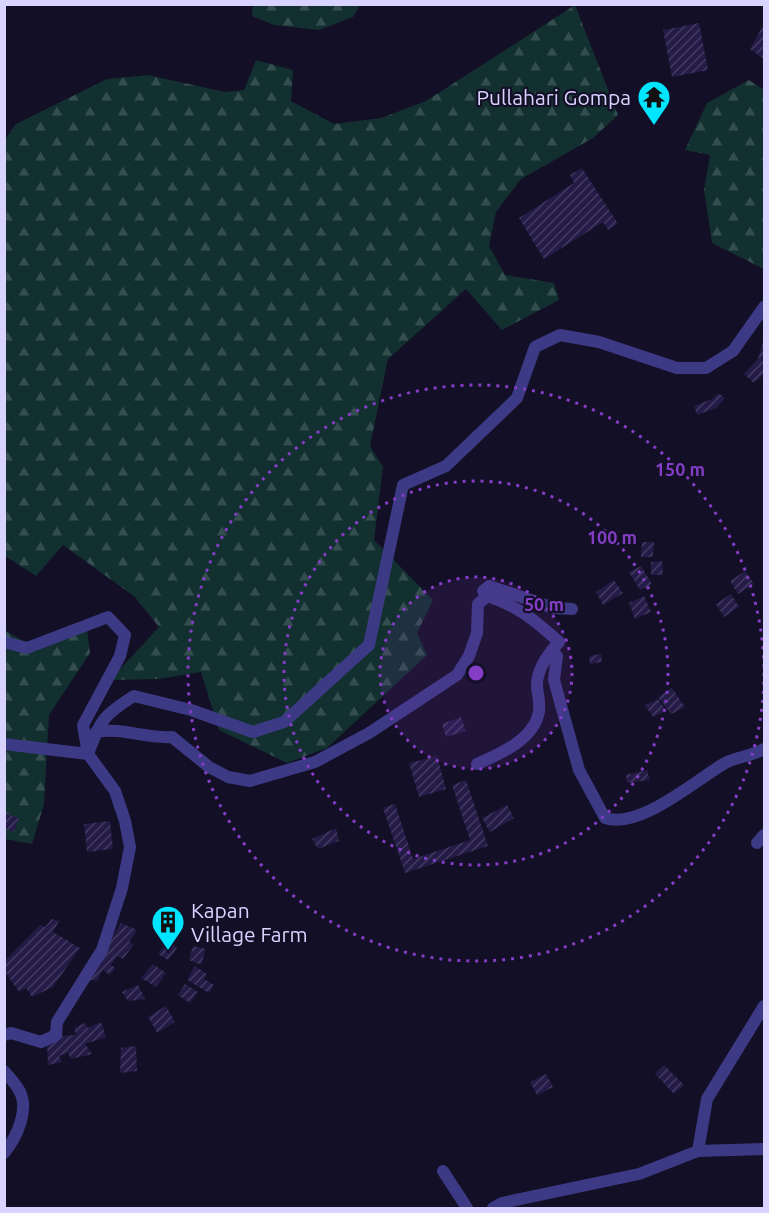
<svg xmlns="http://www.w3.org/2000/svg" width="769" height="1213" font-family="Ubuntu,sans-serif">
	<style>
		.forest { fill: url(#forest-firs) }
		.building { fill: url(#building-hatch) }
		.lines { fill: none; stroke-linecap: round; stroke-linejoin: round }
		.minor { stroke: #3d3a85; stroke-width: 12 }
		.ring { fill: none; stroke: #843dc5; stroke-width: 3; stroke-dasharray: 3 6 }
		.labels { text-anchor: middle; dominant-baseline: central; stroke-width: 4.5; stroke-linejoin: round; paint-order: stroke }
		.poi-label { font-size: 21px; fill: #d9d4ff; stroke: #130f26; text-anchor: end }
		.centre { fill: #843dc5; stroke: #130f26; stroke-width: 3 }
		.ring-label { font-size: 18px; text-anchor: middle; font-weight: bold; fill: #843dc5; stroke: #130f26; stroke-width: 4.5; stroke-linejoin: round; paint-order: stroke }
	</style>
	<defs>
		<pattern id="forest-firs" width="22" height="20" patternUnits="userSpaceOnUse" patternTransform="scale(1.5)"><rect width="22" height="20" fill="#12302f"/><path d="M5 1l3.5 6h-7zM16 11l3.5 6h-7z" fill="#344d4e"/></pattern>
		<pattern id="building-hatch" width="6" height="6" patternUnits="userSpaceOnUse" patternTransform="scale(1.5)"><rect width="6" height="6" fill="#241b47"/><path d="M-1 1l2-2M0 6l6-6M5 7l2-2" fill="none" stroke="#433b63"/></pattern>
	</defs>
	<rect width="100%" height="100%" fill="#130f26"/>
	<g class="forest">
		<path d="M253,5v-1l107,1 -7,12 -34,13 -45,-5 -22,-9z"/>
		<path d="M575,5l43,110 -25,23 -72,41 -25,33 -7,34 16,29 49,8 5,17 -57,30 -36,-41 -78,70 -18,87 13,21 -9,73 59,60 -16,33 10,22 -100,93 -40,15 -68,-33 -18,-58 -42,7 -49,1 49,-53 -24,-30 -72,-52 -27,31 -31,-20 -1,-415 12,-17 91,-45 41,-4 77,17 19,-2 12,-30 37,10 -2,31 43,23 47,-6 45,-17z"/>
		<path d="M749,80l15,10v179l-52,-26 -8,-53 6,-35 -25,-5 22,-47z"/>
		<path d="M87,629l3,24 -41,62 -5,89 -12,40 -27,-5 -1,-209 25,14z"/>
	</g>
	<g class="building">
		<path d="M699,23l9,47 -36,7 -9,-47z"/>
		<path d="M764,24v35l-14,-10z"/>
		<path d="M582,168l36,56 -10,6 -5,-8 -59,37 -25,-41 55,-35 -4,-8z"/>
		<path d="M764,338v36l-10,9 -10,-9 14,-15z"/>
		<path d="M718,393l7,5 -9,10 -19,7 -3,-9 18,-7z"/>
		<path d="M642,542h12l-1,15h-12z"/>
		<path d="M662,561l1,14h-12v-13z"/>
		<path d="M641,566l11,18 -12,6 -11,-18z"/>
		<path d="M745,571l9,13 -16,10 -8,-13z"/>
		<path d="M614,580l9,13 -20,12 -7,-13z"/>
		<path d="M731,594l8,13 -15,10 -8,-13z"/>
		<path d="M644,596l7,16 -16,7 -6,-16z"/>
		<path d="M601,654l1,8 -12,2 -1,-8z"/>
		<path d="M672,688l13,19 -14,7 -13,-17z"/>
		<path d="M658,699l8,12 -13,6 -8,-12z"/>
		<path d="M461,717l5,14 -20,6 -4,-13z"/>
		<path d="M437,756l9,33 -27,8 -10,-34z"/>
		<path d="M647,770l3,10 -23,3 -1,-8z"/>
		<path d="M466,780l22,66 -83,27 -22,-65 12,-4 18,55 57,-19 -18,-55z"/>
		<path d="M507,805l7,13 -24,14 -8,-14z"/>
		<path d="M4,813l15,5 -5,14 -10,-3z"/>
		<path d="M110,821l3,28 -26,3 -3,-28z"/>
		<path d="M336,828l3,13 -21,8 -6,-10z"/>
		<path d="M52,919l7,2 -6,11 27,16 -27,39 -21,10 -6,-9 -7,4 -15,-22v-8l36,-37 5,2z"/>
		<path d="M121,923l16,7 -8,12 5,2 -11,15 -6,-3 -6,9 4,3 -5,7 -7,-5 -6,11 -11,-2z"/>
		<path d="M169,940l8,8 -9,12 -10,-6z"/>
		<path d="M193,946l13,3 -5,16 -12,-5z"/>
		<path d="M153,964l13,9 -10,14 -15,-9z"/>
		<path d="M195,966l12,8 -3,5 10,6 -5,8 -22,-13z"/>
		<path d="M185,984l13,8 -8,11 -12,-8z"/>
		<path d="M138,985l7,14 -17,2 -6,-9z"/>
		<path d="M166,1006l9,16 -18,11 -9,-16z"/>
		<path d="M101,1022l5,15 -21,7 7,10 -21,5 -3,-6 -9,3 3,6 -14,3 -1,-20 11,-9 18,-1 -2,-7 11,-5 3,5z"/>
		<path d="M136,1046l1,25 -17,2 1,-25z"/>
		<path d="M664,1065l20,20 -10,9 -19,-20z"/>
		<path d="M546,1074l7,13 -16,8 -7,-13z"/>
	</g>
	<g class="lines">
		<g class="minor">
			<path d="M487,596l-4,-5 6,-5 65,22 18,1"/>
			<path d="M4,642l23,6 81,-31 17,18 -5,21 -37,69 5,29 27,37 10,30 5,26 -8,41 -20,62 -45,72 -1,13 -15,7 -30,-9 -7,2"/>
			<path d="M552,650l5,6 -3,24 25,90 26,48c34,12 91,-38 120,-55 12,-6 27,-7 39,-14"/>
			<path d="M96,732c27,-5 49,7 76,5l37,30 19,10 22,4 65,-19 54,-29 88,-58 12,-19 8,-23 1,-29 9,-8c30,9 50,26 72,46 -11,12 -23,28 -22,45 1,8 3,16 2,24 -4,28 -39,43 -62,53"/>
			<path d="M4,744l84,10"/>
			<path d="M88,754c12,-33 15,-39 46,-58l57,14 62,22 31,-10 85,-77 34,-160 43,-19 71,-68 18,-51 25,-12 39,7 78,26h29l27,-17 31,-44"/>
			<path d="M757,843l7,-8"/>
			<path d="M4,1071c5,6 11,12 15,19 11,19 -2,47 -15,63"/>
			<path d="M698,1151l66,-2"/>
			<path d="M443,1171l24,37"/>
			<path d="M493,1208l9,-5 137,-29 59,-23 9,-52 57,-93"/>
		</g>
	</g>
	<circle cx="476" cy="673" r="96" fill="#843dc5" fill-opacity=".12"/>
	<g class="ring">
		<circle cx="476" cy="673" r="96"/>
		<circle cx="476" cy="673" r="192"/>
		<circle cx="476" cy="673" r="288"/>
	</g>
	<defs>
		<symbol id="temple-pin" viewBox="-11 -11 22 30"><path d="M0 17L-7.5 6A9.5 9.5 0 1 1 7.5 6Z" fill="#00e5ff" stroke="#130f26"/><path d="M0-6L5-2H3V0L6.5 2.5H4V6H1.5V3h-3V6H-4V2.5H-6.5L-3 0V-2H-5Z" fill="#111"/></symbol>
		<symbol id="building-pin" viewBox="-11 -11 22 30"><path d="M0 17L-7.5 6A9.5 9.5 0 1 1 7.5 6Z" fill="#00e5ff" stroke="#130f26"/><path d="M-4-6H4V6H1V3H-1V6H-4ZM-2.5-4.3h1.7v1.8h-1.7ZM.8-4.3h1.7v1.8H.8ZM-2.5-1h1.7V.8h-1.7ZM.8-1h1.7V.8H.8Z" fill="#111"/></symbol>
	</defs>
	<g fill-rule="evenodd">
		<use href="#temple-pin" x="635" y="78" width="38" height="52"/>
		<use href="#building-pin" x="149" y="903" width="38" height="52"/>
	</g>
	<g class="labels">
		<g class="poi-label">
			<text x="631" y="97">Pullahari Gompa</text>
			<text x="191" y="910" text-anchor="start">Kapan<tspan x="191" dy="24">Village Farm</tspan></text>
		</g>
	</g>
	<circle cx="476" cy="673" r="9" class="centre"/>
	<g class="ring-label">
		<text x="680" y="476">150 m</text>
		<text x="612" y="544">100 m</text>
		<text x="544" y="611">50 m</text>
	</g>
	<rect width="769" height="1213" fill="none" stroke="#d9d4ff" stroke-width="12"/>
</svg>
